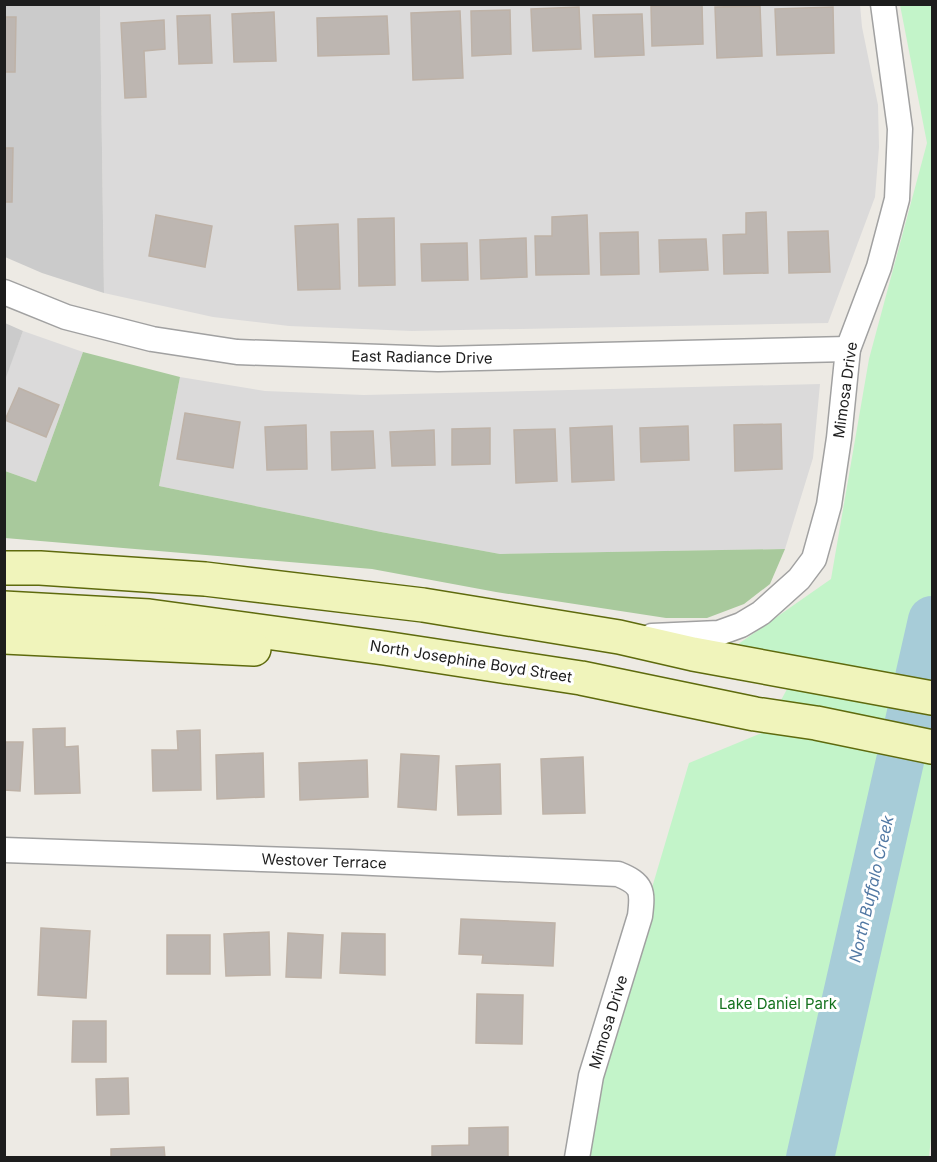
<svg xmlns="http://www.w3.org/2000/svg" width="937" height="1162" font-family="Inter,sans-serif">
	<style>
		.residential { fill: #dbdada }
		.religious { fill: #cbcbcb }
		.forest { fill: #a8c99c }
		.park { fill: #c3f4c9 }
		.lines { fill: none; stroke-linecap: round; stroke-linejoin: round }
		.river { stroke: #a7ccd8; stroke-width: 48 }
		.building { fill: #bdb6b1; stroke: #beb2a7; stroke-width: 1.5 }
		.minor-casing { stroke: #a1a1a1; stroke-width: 27 }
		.secondary-casing { stroke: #5e6a0d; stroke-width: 36 }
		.minor { stroke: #fff; stroke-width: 24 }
		.secondary { stroke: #f0f4bb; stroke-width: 33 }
		.labels { text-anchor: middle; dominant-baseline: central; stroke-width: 6; stroke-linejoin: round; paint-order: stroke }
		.street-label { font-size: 15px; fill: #1d1d1d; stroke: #fff }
		.park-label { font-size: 15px; fill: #14721e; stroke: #fff }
		.water-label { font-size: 16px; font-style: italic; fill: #5279a4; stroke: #fff }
	</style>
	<rect width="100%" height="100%" fill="#edeae4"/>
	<g class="residential">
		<path d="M100,5h760l2,22 16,78 1,42 -4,50 -47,126 -416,8 -123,-5 -76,-9 -109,-24z"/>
		<path d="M23,331l60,21 -47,130 -31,-11 -1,-91z"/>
		<path d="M180,377l85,14 99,4 456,-11 -7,74 -28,91 -285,5 -119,-22 -222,-46z"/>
	</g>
	<g class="religious">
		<path d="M5,5h95l4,288 -62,-20 -37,-16z"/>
		<path d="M5,323l18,8 -18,49z"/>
	</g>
	<path class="forest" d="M83,352l97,25 -21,109 222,46 119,22 285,-5 -15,35 -26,20 -37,14h-41l-170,-26 -124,-23 -367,-31v-67l31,11z"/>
	<path class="park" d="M900,5h32v1123l-3,29 -343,1 11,-85 92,-310 75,-31 37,-69 -67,-16 97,-68 38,-220 58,-216z"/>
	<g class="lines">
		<path class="river" d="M810,1158l122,-538"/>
	</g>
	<g class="building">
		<path d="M702,4l1,40 -51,2 -1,-40z"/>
		<path d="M760,6l2,50 -45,2 -2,-51z"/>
		<path d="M579,7l2,42 -48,2 -2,-42z"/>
		<path d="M833,7l1,46 -57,2 -2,-46z"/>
		<path d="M510,10l1,44 -39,2 -1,-45z"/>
		<path d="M460,11l3,67 -50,2 -2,-67z"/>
		<path d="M274,12l2,49 -42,1 -2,-48z"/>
		<path d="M642,14l2,41 -49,2 -2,-42z"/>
		<path d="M210,15l2,48 -33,1 -2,-48z"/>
		<path d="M387,16l2,38 -71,2 -1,-38z"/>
		<path d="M4,17h12l-1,55h-11z"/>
		<path d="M164,20l1,29 -21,2 2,46 -21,1 -4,-75z"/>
		<path d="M4,148h9l-1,54h-8z"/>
		<path d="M766,212l2,61 -44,1 -1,-39 23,-1v-21z"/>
		<path d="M156,215l56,11 -7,41 -56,-11z"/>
		<path d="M587,215l2,59 -53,1 -1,-39h17v-19z"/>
		<path d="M394,218l1,67 -36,1 -1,-67z"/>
		<path d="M338,224l2,65 -42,1 -3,-64z"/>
		<path d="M828,231l2,41 -41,1 -1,-41z"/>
		<path d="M638,232l1,42 -38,1 -1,-42z"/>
		<path d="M526,238l1,39 -46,2 -1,-39z"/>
		<path d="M706,239l2,31 -48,2 -1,-32z"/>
		<path d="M467,243l1,37 -46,1 -1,-37z"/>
		<path d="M19,388l40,17 -13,32 -41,-17z"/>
		<path d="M185,413l55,9 -7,46 -56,-9z"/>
		<path d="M781,424l1,45 -47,2 -1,-46z"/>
		<path d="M306,425l1,44 -40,1 -2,-43z"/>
		<path d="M612,426l2,54 -42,2 -2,-54z"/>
		<path d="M688,426l1,34 -48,2 -1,-34z"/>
		<path d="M490,428v36l-38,1v-36z"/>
		<path d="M555,429l2,52 -41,2 -2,-53z"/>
		<path d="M434,430l1,35 -43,1 -2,-34z"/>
		<path d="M373,431l2,37 -43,2 -1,-38z"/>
		<path d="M65,728v19l13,-1 2,47 -45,1 -2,-65z"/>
		<path d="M200,730l1,60 -48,1 -1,-41h26l-1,-19z"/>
		<path d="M4,742h19l-3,49 -16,-1z"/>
		<path d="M263,753l1,44 -47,2 -1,-44z"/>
		<path d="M401,754l38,2 -3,54 -38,-3z"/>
		<path d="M583,757l2,56 -42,1 -2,-55z"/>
		<path d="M367,760l1,37 -68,3 -1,-37z"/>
		<path d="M500,764l1,50 -43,1 -2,-49z"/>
		<path d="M461,919l94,4 -2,43 -71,-3 1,-8 -24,-1z"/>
		<path d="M41,928l49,3 -4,67 -48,-3z"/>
		<path d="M269,932l1,43 -44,1 -2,-42z"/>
		<path d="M288,933l35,2 -2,43 -35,-1z"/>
		<path d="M342,933l43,1v41l-45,-2z"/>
		<rect x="167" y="935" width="43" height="39"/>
		<path d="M477,994l46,1 -1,49 -46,-1z"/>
		<path d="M73,1021h33v41h-34z"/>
		<path d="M128,1078l1,36 -32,1 -1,-36z"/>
		<path d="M508,1127v31h-76v-12l37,-1v-17z"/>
		<path d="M164,1147l1,11h-54v-9z"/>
	</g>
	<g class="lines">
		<defs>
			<g id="minor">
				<path d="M4,292l62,25 86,22 85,13 201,7 410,-10"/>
				<path d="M652,636l67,-3 22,-8 20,-12 38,-34 15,-20 15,-54 10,-67 9,-89 31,-82 18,-68 3,-70 -17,-125"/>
				<path d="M4,850l347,12 267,12c25,10 25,17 22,42l-49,160 -14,82"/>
			</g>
			<g id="secondary">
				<path d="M4,568h36l165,11 218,26 196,32 74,17 239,44"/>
				<path d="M4,608l145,8 235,32 197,30 174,36 61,9 116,24"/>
				<path d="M4,637l250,12"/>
			</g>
		</defs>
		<use href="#minor" class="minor-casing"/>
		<use href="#secondary" class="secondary-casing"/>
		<use href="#minor" class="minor"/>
		<use href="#secondary" class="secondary"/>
	</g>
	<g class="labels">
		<g class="street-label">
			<text transform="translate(422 357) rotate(1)">East Radiance Drive</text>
			<text transform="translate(845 390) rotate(-82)">Mimosa Drive</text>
			<text transform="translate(471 661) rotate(9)">North Josephine Boyd Street</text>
			<text transform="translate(324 861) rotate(2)">Westover Terrace</text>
			<text transform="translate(608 1022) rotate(-73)">Mimosa Drive</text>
		</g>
		<g class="park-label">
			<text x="778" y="1003">Lake Daniel Park</text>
		</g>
		<g class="water-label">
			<text transform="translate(871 889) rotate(-77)">North Buffalo Creek</text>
		</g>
	</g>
	<rect width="937" height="1162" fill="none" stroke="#1d1d1d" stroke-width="12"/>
</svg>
